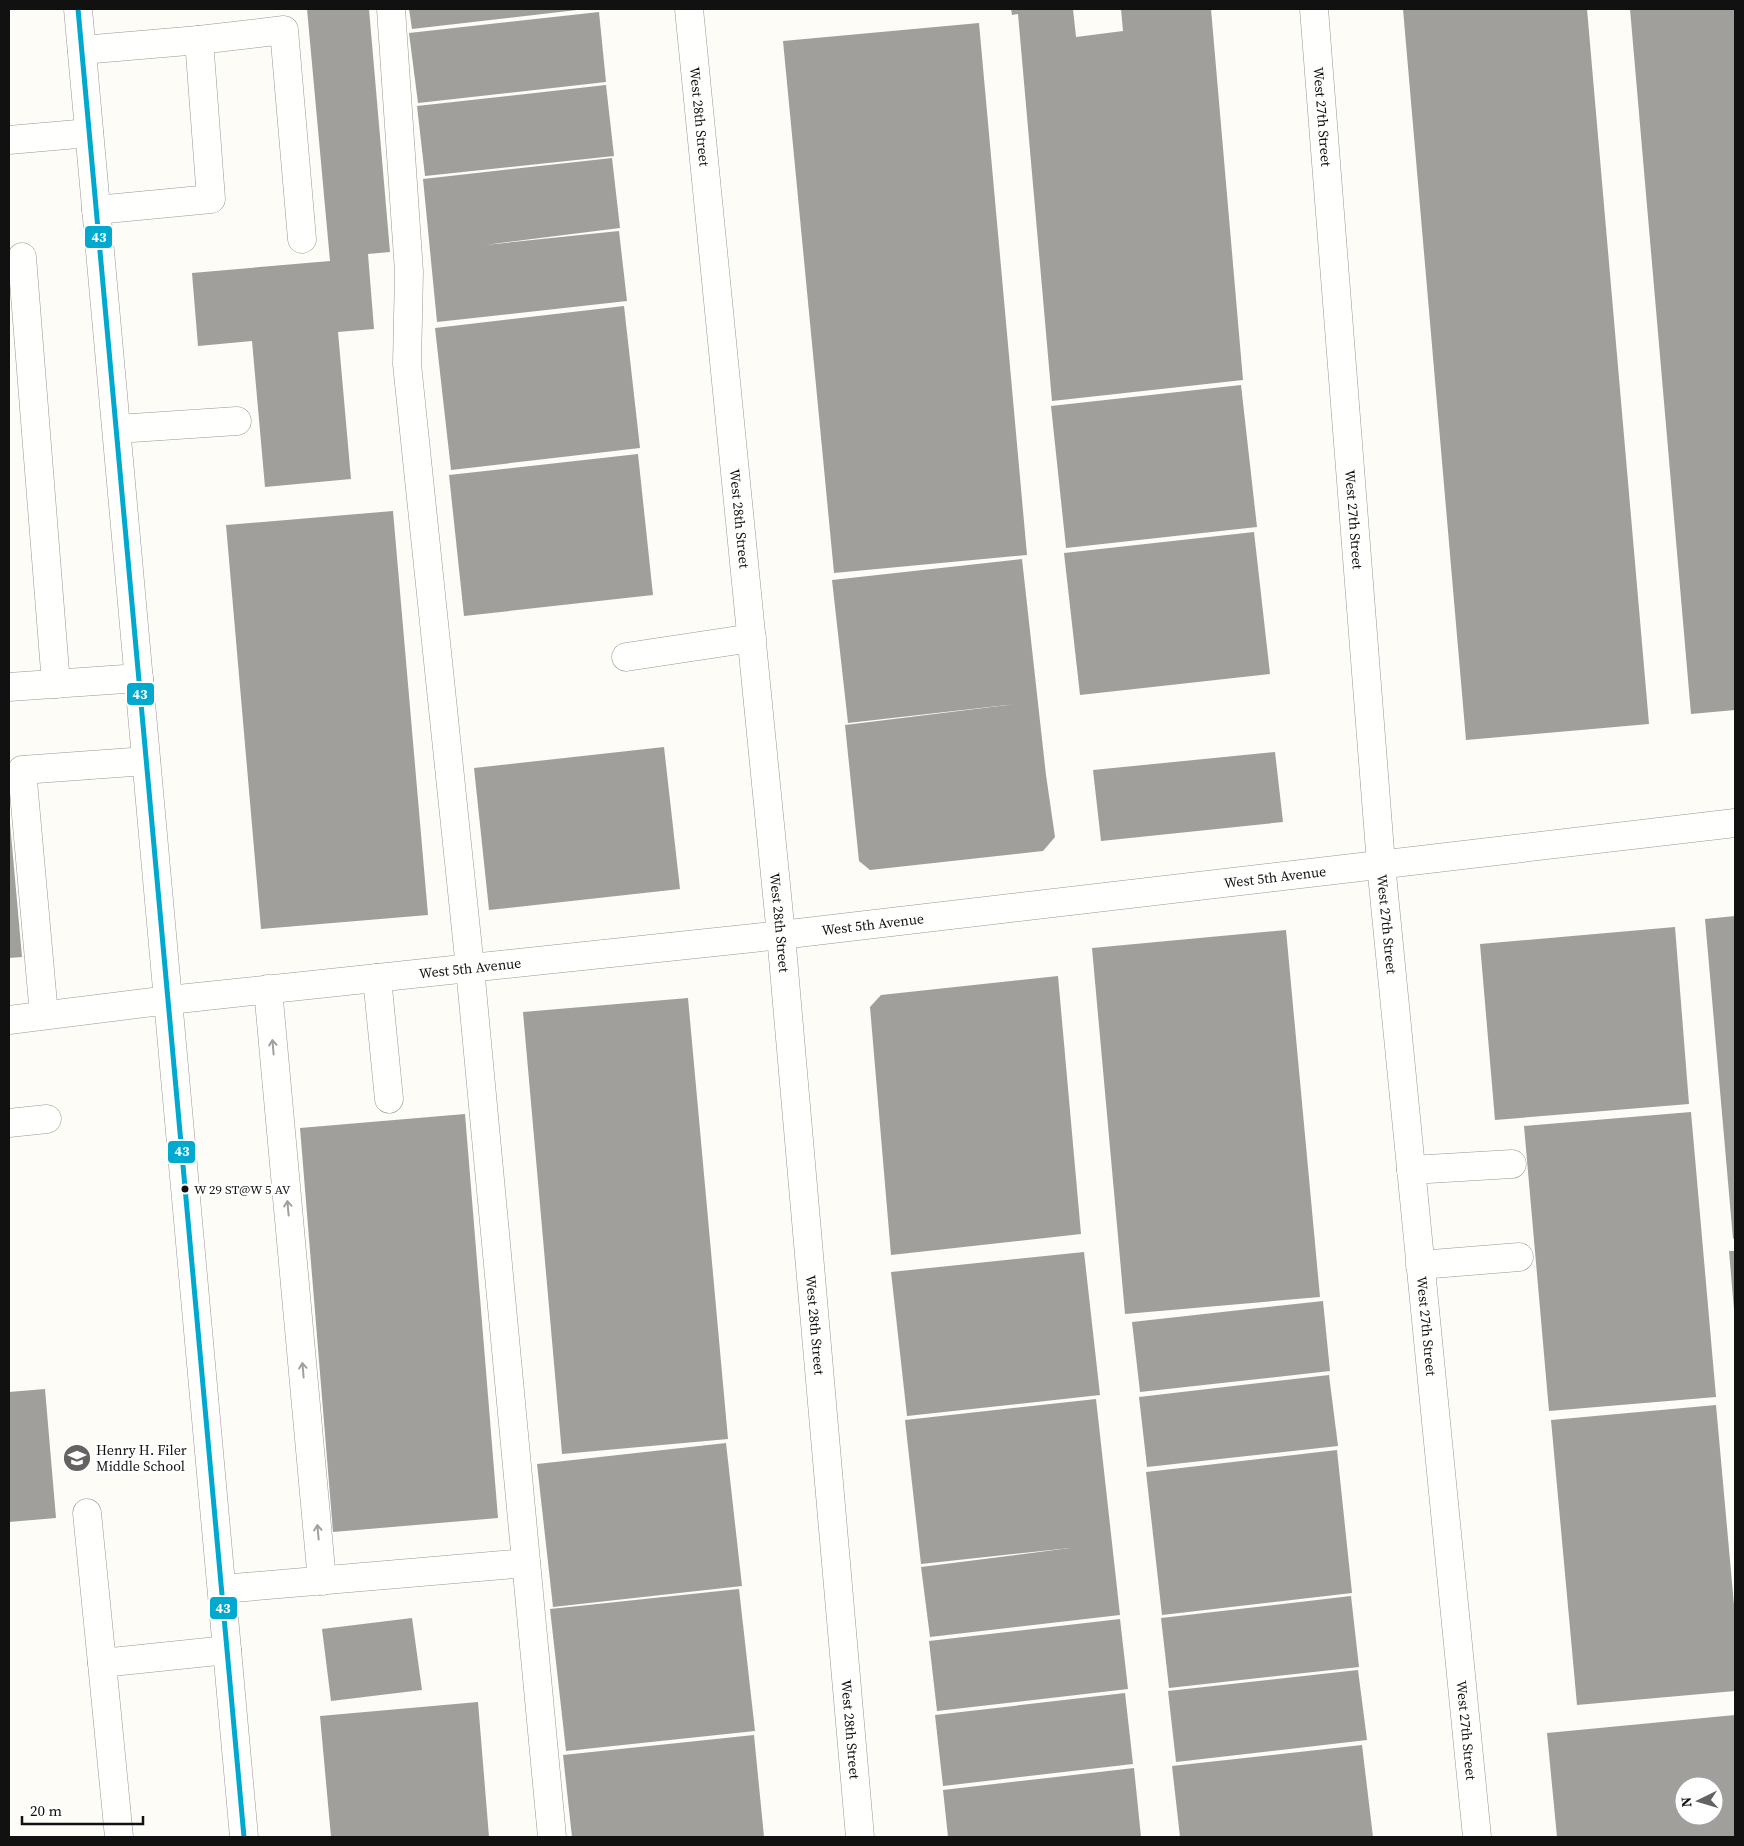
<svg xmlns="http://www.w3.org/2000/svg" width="1744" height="1846" font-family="'Source Serif 4',serif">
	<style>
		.building { fill: #a19f9c; fill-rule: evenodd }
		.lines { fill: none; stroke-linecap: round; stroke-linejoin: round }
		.minor-casing { stroke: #979795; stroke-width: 29 }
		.minor { stroke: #fffffe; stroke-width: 28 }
		.bus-1-casing { stroke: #fff; stroke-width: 9 }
		.bus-1 { stroke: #00a9ce; stroke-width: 5 }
		.oneway { stroke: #a0a09f }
		.bus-dot { fill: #111; stroke: #fff; stroke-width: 2 }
		.labels { text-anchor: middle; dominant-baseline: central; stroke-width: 5; stroke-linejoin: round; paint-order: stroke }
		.bus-label { font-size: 13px; fill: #111; stroke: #fff; text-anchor: start }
		.street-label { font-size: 14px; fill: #111; stroke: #fff }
		.poi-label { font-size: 14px; fill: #111; stroke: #fff; text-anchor: start }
		.line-badge { stroke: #fff; stroke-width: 2 }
		.badge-label { font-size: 14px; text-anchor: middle; font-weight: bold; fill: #fff }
	</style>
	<rect width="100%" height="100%" fill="#fdfcf7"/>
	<g class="building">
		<path d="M307,9h62l21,243 -22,2 6,75 -36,3 13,147 -86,8 -13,-146 -54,5 -6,-73 138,-12z"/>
		<path d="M409,9h168v1l-165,19z"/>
		<path d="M1011,9h62l3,28 47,-6 -2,-22h90l32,371 -191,21 -34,-387 -6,1z"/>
		<path d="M1403,9h184l62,715 -183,16z"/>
		<path d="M1630,9h105v701l-44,4z"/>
		<path d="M599,12l7,70 -188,21 -9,-70z"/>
		<path d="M979,23l48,532 -193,18 -51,-532z"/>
		<path d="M606,85l8,71 -189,20 -8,-70z"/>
		<path d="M612,158l8,70 -135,17 134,-14 8,70 -190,21 -14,-143z"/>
		<path d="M624,306l16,142 -189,22 -16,-142z"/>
		<path d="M1241,385l16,142 -191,21 -15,-142z"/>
		<path d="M638,454l15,141 -189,21 -15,-141z"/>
		<path d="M393,511l35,404 -167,14 -35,-404z"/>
		<path d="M1254,532l16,142 -190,21 -16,-142z"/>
		<path d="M1022,559l24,216 9,62 -12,14 -173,19 -11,-9 -14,-136 171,-21 -168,19 -16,-143z"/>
		<path d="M664,747l16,142 -191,21 -15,-142z"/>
		<path d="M1275,752l8,70 -182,19 -8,-71z"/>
		<path d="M9,823h1l12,134 -13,1z"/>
		<path d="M1735,916v322l-2,1 -28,-320z"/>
		<path d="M1675,927l14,177 -194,16 -15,-176z"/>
		<path d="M1286,930l34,367 -195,17 -33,-366z"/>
		<path d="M1058,976l23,258 -190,21 -21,-248 11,-12z"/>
		<path d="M688,998l40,441 -166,15 -39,-442z"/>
		<path d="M1691,1112l25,285 -167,14 -25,-285z"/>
		<path d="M465,1114l33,404 -165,14 -33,-404z"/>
		<path d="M1729,1251h6v59h-1z"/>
		<path d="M1084,1252l16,143 -193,21 -16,-144z"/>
		<path d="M1323,1301l7,70 -190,21 -8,-70z"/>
		<path d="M1329,1375l9,71 -191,21 -8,-70z"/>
		<path d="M45,1389l11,129 -47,4v-130z"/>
		<path d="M1096,1399l24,216 -190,22 -9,-70 149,-19 -149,16 -16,-144z"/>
		<path d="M1716,1405l19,211v75l-158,14 -26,-285z"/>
		<path d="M726,1443l16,143 -189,21 -16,-143z"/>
		<path d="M1337,1450l15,143 -190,22 -16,-143z"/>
		<path d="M739,1589l16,142 -189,20 -16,-142z"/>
		<path d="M1351,1596l8,71 -190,21 -8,-70z"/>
		<path d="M412,1618l10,72 -91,11 -9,-72z"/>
		<path d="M1120,1619l8,70 -191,22 -8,-70z"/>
		<path d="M1358,1670l9,70 -191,22 -8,-71z"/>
		<path d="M1125,1693l8,71 -190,22 -8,-71z"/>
		<path d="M478,1702l11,135h-158l-11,-121z"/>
		<path d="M1735,1715v122h-178l-10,-104zM1684,1786h30v30h-30z"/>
		<path d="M754,1735l10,102h-192l-9,-82z"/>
		<path d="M1362,1745l11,92h-193l-8,-71z"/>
		<path d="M1134,1768l7,69h-193l-5,-47z"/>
	</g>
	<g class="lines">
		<defs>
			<g id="minor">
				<path d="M78,9l166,1828"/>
				<path d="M391,9l18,263 -2,92 63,604 82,869"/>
				<path id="s1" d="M689,9l92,926 79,902"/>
				<path id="s2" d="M1314,9l67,855 96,973"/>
				<path d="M199,40l85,-10 18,209"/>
				<path d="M82,50l117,-10 12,159 -115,11"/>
				<path d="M9,140l80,-7"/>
				<path d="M22,257l34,427"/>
				<path d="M117,429l120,-8"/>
				<path d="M626,657l126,-19"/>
				<path d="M9,687l130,-9"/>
				<path d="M377,978l12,121"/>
				<path d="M268,989l54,592"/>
				<path d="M44,1015l-22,-245 124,-9"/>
				<path id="s3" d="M9,1020l160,-20 612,-65 954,-112"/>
				<path d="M9,1123l38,-4"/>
				<path d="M1411,1170l101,-6"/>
				<path d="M1420,1265l99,-8"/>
				<path d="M87,1513l15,150"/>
				<path d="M222,1589l304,-26"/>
				<path d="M119,1837l-17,-174 125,-13"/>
			</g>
		</defs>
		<use href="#minor" class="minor-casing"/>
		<use href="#minor" class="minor"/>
		<defs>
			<path id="bus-1" d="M78,9l166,1828"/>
		</defs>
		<use href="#bus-1" class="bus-1-casing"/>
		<use href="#bus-1" class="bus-1"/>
	</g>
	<defs><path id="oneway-shaft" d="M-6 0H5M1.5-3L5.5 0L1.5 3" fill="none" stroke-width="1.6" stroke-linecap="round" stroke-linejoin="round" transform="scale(1.25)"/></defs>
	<g class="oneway">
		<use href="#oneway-shaft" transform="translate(273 1047) rotate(-95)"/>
		<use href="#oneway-shaft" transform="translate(288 1208) rotate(-95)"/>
		<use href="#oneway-shaft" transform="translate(303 1370) rotate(-95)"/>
		<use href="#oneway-shaft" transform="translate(318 1532) rotate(-95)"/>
	</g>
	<defs>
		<symbol id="school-disc" viewBox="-11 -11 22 22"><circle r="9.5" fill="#646362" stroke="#fff"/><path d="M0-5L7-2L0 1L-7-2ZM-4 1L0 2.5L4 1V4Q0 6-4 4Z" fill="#fff"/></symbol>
	</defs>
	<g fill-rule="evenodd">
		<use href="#school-disc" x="61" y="1442" width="32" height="32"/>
	</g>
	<circle class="bus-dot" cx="185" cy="1189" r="4.5"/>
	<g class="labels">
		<g class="bus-label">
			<text x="194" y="1189">W 29 ST@W 5 AV</text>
		</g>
		<g class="street-label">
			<text stroke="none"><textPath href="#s1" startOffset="108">West 28th Street</textPath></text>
			<text stroke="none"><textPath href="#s2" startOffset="108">West 27th Street</textPath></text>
			<text stroke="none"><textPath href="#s1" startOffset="512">West 28th Street</textPath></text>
			<text stroke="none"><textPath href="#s2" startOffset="512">West 27th Street</textPath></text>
			<text stroke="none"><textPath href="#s3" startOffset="1274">West 5th Avenue</textPath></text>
			<text stroke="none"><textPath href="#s1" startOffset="918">West 28th Street</textPath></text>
			<text stroke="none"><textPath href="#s3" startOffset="869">West 5th Avenue</textPath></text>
			<text stroke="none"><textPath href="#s2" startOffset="918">West 27th Street</textPath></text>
			<text stroke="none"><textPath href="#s3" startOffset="464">West 5th Avenue</textPath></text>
			<text stroke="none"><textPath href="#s1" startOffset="1322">West 28th Street</textPath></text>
			<text stroke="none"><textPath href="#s2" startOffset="1322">West 27th Street</textPath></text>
			<text stroke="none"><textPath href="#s1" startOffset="1728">West 28th Street</textPath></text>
			<text stroke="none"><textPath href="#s2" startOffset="1728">West 27th Street</textPath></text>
		</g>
		<g class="poi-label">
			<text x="96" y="1450">Henry H. Filer<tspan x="96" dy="16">Middle School</tspan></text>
		</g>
	</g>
	<g class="line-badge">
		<rect x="84" y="225" width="29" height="24" rx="5" fill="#00a9ce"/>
		<rect x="126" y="682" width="29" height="24" rx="5" fill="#00a9ce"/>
		<rect x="167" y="1140" width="29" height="24" rx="5" fill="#00a9ce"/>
		<rect x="209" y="1596" width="29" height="24" rx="5" fill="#00a9ce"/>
	</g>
	<g class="badge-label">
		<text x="99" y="242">43</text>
		<text x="140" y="699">43</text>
		<text x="182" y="1156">43</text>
		<text x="223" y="1613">43</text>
	</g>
	<rect width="1744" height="1846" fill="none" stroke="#111111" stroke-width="20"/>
	<g transform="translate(1699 1801) rotate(265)"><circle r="24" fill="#ffffff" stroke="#a0a0a0"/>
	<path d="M0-4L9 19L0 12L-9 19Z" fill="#646362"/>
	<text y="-8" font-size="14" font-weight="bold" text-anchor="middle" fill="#111111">N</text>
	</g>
	<path d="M22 1816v8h121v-8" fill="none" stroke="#111111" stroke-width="2.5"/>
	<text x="30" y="1816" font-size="15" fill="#111111" stroke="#ffffff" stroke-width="4" paint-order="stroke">20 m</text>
</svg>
